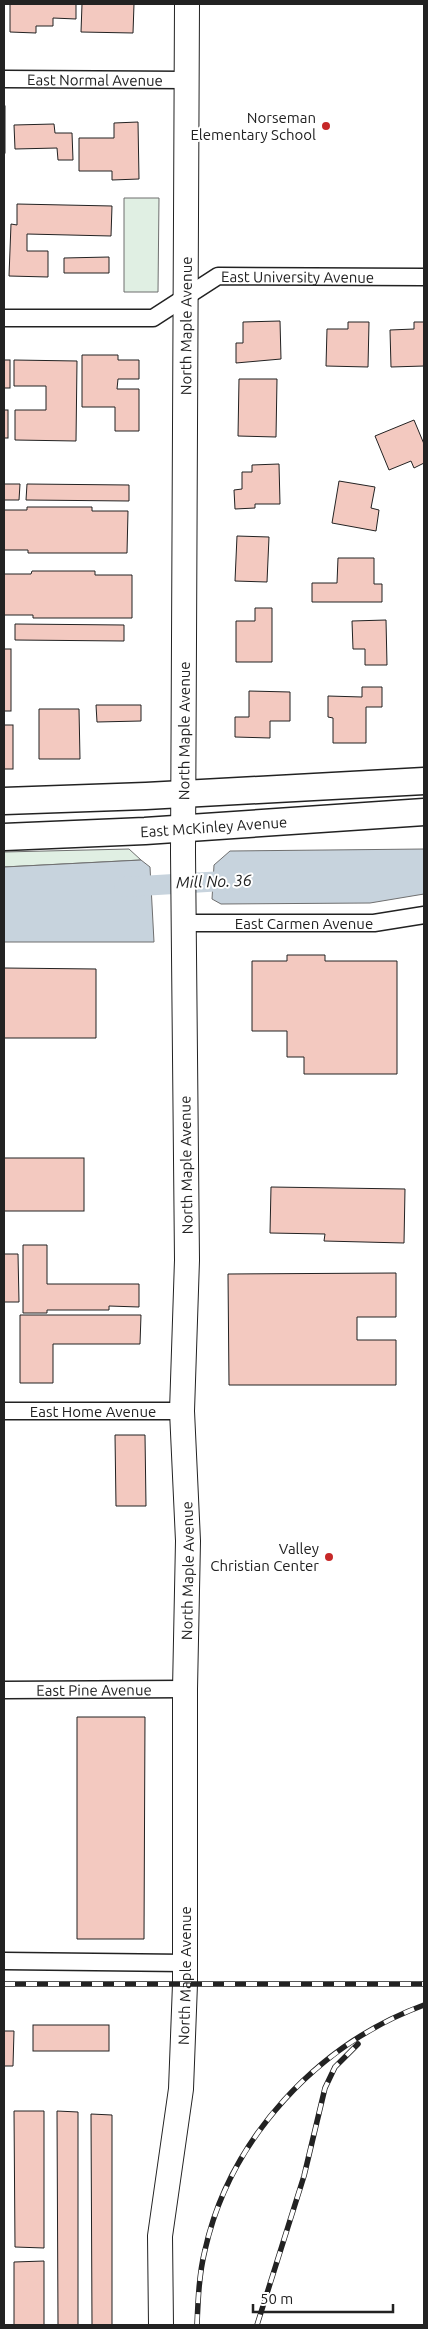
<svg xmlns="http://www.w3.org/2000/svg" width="428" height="2329" font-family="Ubuntu,sans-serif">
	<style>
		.green { fill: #e0efe3; stroke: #6f6f6f }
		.water { fill: #c7d3dd; stroke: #6f6f6f }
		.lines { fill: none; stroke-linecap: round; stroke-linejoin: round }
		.canal { stroke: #c7d3dd; stroke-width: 20 }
		.building { fill: #f3c9c0; stroke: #222 }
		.street-casing { stroke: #222; stroke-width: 19 }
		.secondary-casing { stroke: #222; stroke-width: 26 }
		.primary-casing { stroke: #222; stroke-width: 29 }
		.street { stroke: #fff; stroke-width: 16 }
		.secondary { stroke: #fff; stroke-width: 24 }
		.primary { stroke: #fff; stroke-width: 26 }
		.rail-casing { stroke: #222; stroke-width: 5.5 }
		.rail { stroke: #fff; stroke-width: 4; stroke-dasharray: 11; stroke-linecap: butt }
		.poi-dot { fill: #c62828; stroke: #fff; stroke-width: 2 }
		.labels { text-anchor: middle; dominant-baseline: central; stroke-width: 4; stroke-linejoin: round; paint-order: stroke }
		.street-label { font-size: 15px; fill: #222; stroke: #fff }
		.poi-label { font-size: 15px; fill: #222; stroke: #fff; text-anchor: end }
		.water-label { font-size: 16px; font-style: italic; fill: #222; stroke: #fff }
	</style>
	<rect width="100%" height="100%" fill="#fff"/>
	<g class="green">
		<path d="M124,198h35l-1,94h-34z"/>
		<path d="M129,849l12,11 -137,7v-15z"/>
	</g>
	<g class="water">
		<path d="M424,849v45l-54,9 -149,1 -9,-5 2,-34 16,-14z"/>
		<path d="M141,860l9,7 4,75h-150v-75z"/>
	</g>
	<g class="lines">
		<path class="canal" d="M124,887l116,-7"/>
	</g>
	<g class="building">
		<path d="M10,4h66v15l-23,-1v8h-17v7l-26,-1z"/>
		<path d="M82,4h52l-1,29 -52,-1z"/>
		<rect x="4" y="106" width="1" height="47"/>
		<path d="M138,122l1,57 -27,1v-9h-33v-33h35v-15z"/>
		<path d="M54,124l1,9h17l1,27h-15l-1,-12 -42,1 -1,-24z"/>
		<path d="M17,204l95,2 -1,30 -84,-2v17h21v26l-39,-1 2,-52 6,1z"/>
		<path d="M109,257v16h-45v-15z"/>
		<path d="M280,321l1,38 -45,4v-20h7v-21z"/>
		<path d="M348,322h21l-1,45 -42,-1 1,-37h21z"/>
		<path d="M414,322h10v44l-33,1 -1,-37 24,-1z"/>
		<path d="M82,355h36v5h21v19h-21l-1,10h22v42h-24v-24h-33z"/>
		<rect x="4" y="360" width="6" height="28"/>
		<path d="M14,360l63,1 -1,80 -61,-1v-30h31v-24h-32z"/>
		<path d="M239,379h38l-1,58 -38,-1z"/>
		<rect x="4" y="410" width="4" height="28"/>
		<path d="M414,420l10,24v19l-10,5 -3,-7 -22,9 -14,-34z"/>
		<path d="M279,464l1,40h-25v4l-20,1 -1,-19 8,-1v-17h10v-7z"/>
		<path d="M339,481l36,6 -4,21 8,2 -3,21 -44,-8z"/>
		<path d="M4,484h16l-1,16h-15z"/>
		<path d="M27,484l102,1v16l-103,-1z"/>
		<path d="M27,507h65v4h36l-1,42h-99v-3h-24v-40h23z"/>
		<path d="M237,536l32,1 -2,45 -32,-1z"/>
		<path d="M338,558h36v26h8v18h-70v-19h25z"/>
		<path d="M32,571h63v4h37v43h-99v-3h-29v-41h27z"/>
		<path d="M255,608h17v54h-36v-41h19z"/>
		<path d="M386,620l1,45h-22v-16h-12l-1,-28z"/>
		<path d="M15,624l109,1v16l-109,-1z"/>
		<rect x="4" y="649" width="7" height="62"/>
		<path d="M362,687h20v20h-16v36h-33v-25l-5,-1v-21l34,1z"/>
		<path d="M249,691l41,1v29h-20v17l-35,-1v-20h14z"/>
		<path d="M96,705h45v16l-44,1z"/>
		<path d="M39,709h40l1,50h-41z"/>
		<rect x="4" y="725" width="9" height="44"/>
		<path d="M287,955h38v6h72v113h-93v-17h-17v-26h-35v-70h35z"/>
		<path d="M4,968l92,1v69h-92z"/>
		<rect x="4" y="1158" width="80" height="53"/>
		<path d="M271,1187l134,2 -1,54 -80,-2 1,-7 -55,-1z"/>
		<path d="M23,1245h24v39h92v23l-30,-1v4h-62v3h-24z"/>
		<path d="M4,1254h14l1,48h-15z"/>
		<path d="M396,1273v44h-39v23h39v45h-167l-1,-111z"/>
		<path d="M20,1315h121l-1,29h-87v39h-33z"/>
		<path d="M115,1435h30l1,71h-30z"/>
		<path d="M77,1717h68l-1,222h-67z"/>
		<rect x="33" y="2025" width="76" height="26"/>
		<path d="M4,2031h10l-1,35h-9z"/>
		<path d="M14,2111h30v137l-29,-1z"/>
		<path d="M57,2111l21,1v213h-20z"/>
		<path d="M91,2114l21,1v210h-20z"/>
		<path d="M44,2261v64h-30v-63z"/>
	</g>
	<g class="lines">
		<defs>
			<g id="street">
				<path id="s1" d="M4,79l183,1"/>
				<path id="s2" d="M4,318h149l65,-42 206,1"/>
				<path id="s3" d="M183,923h191l50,-8"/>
				<path id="s4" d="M4,1411h178"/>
				<path id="s5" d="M4,1690l181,-1"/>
				<path d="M4,1961l181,2"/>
			</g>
			<g id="secondary">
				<path id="s6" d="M161,2325l-1,-89 21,-147 4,-105v-295l3,-148 -6,-130 5,-151 -4,-407 4,-849"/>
			</g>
			<g id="primary">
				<path d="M4,801l142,-5 278,-15"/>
				<path id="s7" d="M4,837l141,-6 279,-19"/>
			</g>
		</defs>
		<use href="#street" class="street-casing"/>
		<use href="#secondary" class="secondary-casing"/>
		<use href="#primary" class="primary-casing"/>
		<use href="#street" class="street"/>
		<use href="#secondary" class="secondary"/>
		<use href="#primary" class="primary"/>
		<defs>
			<g id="rail">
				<path d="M4,1984h420"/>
				<path d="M197,2325c1,-25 2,-51 8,-75 25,-112 113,-206 219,-245"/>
				<path d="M257,2325l47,-149 21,-88 10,-21 23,-23"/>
			</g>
		</defs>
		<use href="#rail" class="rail-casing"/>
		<use href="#rail" class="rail"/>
	</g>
	<g class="poi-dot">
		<circle cx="326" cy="126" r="5"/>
		<circle cx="329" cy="1557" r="5"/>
	</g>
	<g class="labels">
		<g class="street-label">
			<text stroke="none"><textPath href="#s1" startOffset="91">East Normal Avenue</textPath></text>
			<text stroke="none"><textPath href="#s2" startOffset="306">East University Avenue</textPath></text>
			<text stroke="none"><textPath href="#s6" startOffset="2001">North Maple Avenue</textPath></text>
			<text stroke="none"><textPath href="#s6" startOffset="1596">North Maple Avenue</textPath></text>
			<text stroke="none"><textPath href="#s7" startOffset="210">East McKinley Avenue</textPath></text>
			<text stroke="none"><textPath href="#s3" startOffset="121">East Carmen Avenue</textPath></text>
			<text transform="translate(186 1165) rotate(-91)">North Maple Avenue</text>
			<text stroke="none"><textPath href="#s4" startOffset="89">East Home Avenue</textPath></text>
			<text stroke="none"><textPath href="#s6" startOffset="756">North Maple Avenue</textPath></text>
			<text stroke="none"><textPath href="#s5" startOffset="90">East Pine Avenue</textPath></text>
			<text stroke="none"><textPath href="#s6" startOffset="351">North Maple Avenue</textPath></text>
		</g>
		<g class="poi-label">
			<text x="316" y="117">Norseman<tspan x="316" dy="17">Elementary School</tspan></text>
			<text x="319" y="1548">Valley<tspan x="319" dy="17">Christian Center</tspan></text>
		</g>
		<g class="water-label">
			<text transform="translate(214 881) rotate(-2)">Mill No. 36</text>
		</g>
	</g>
	<rect width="428" height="2329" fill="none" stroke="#222222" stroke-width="10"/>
	<path d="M253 2304v8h140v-8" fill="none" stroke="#222222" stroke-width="2.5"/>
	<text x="260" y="2304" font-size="15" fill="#222222" stroke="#ffffff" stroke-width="4" paint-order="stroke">50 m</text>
</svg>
